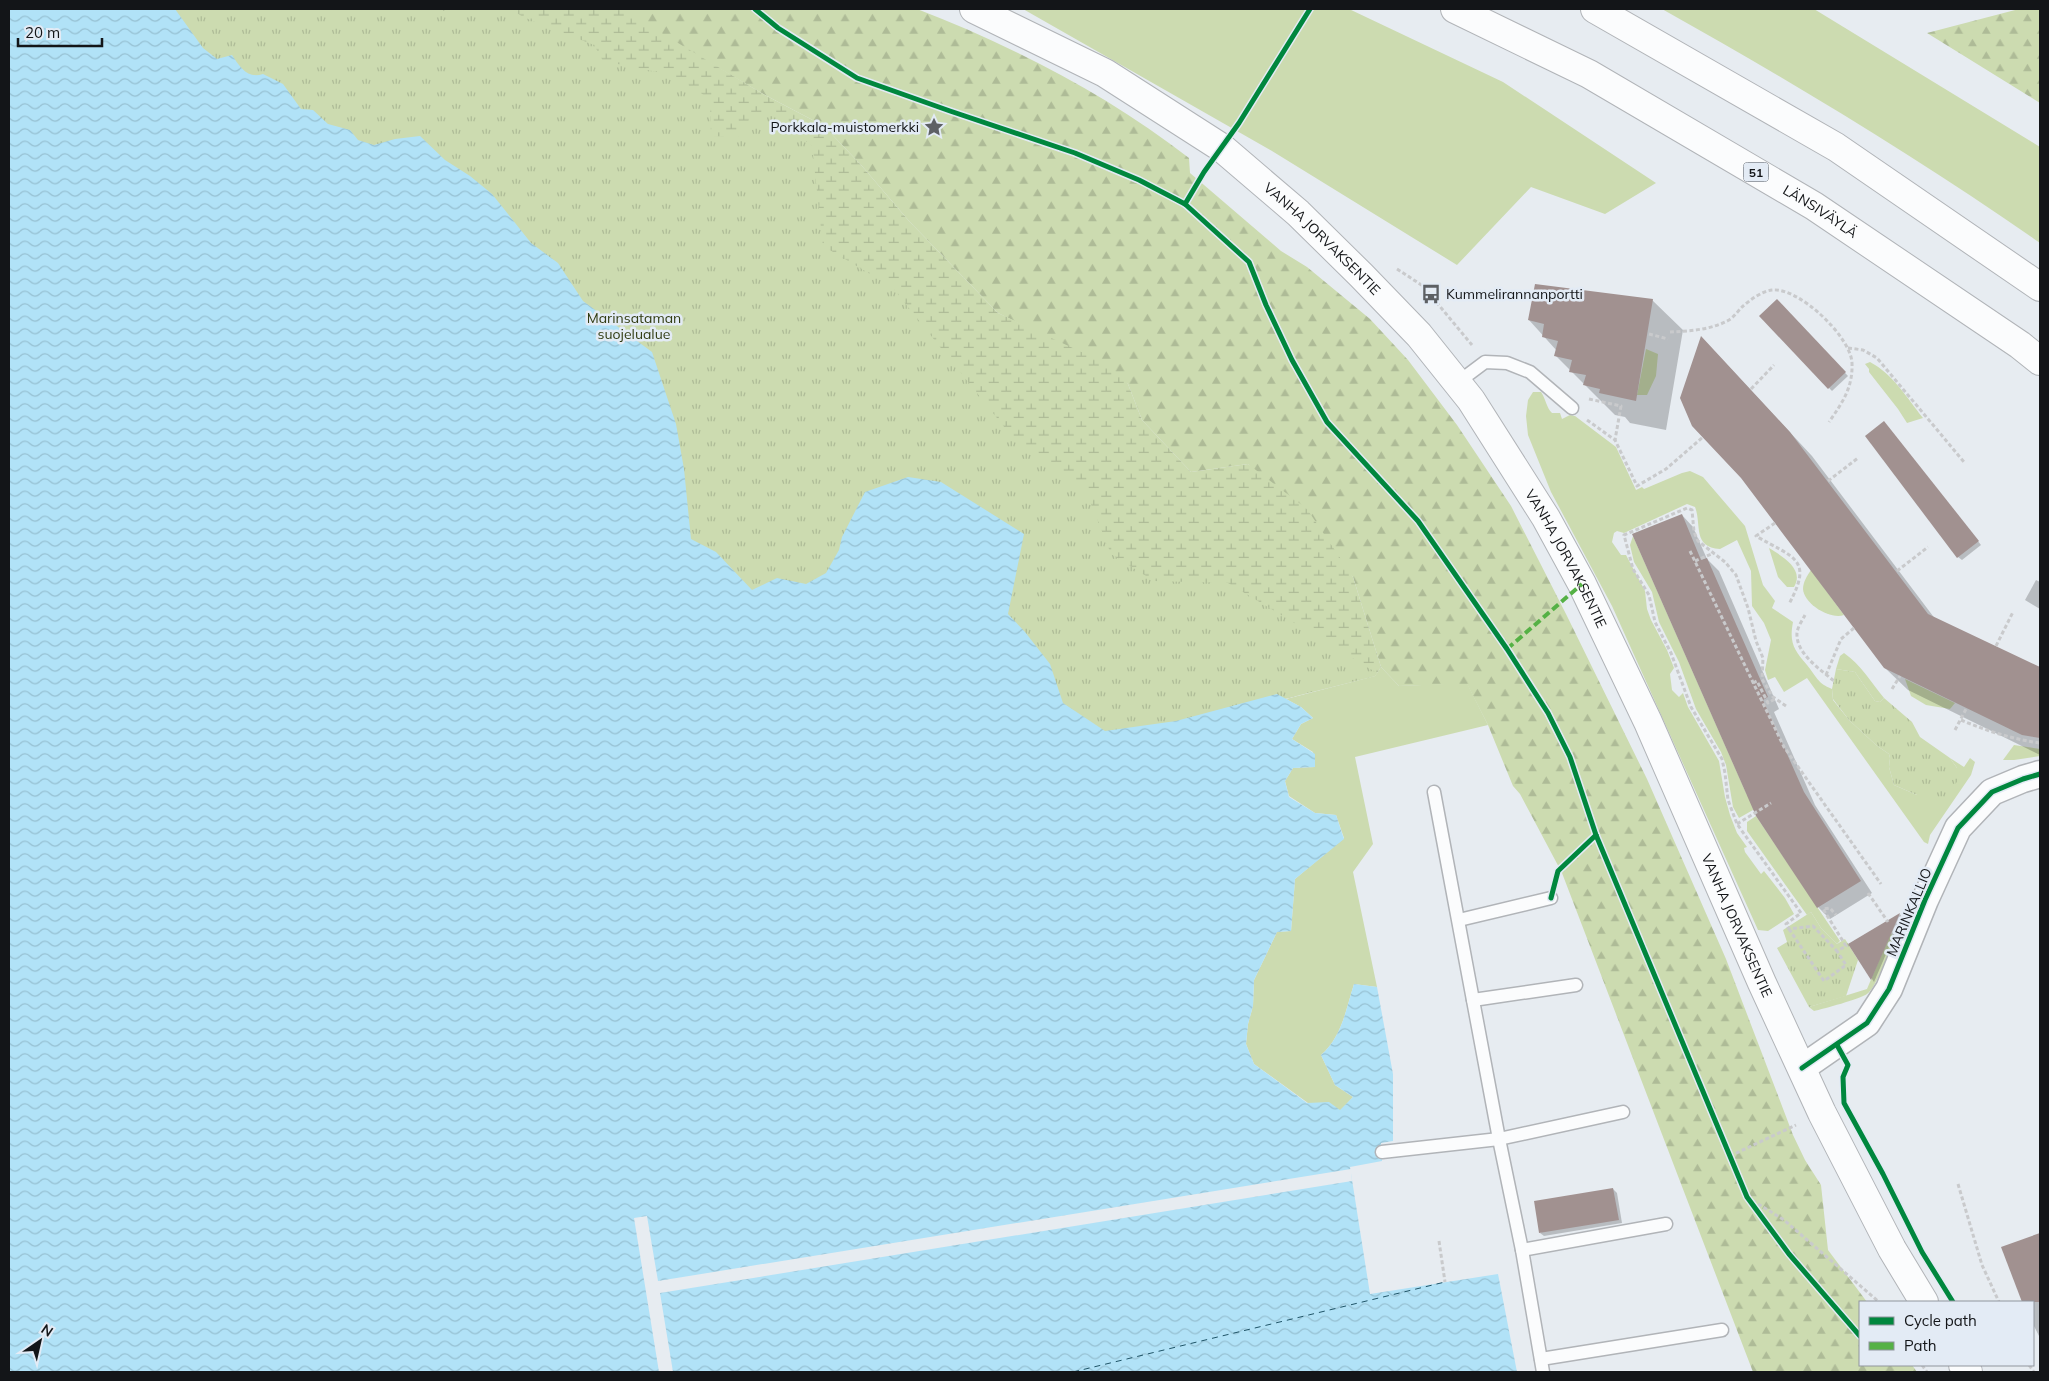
<svg xmlns="http://www.w3.org/2000/svg" width="2049" height="1381" font-family="Mulish,sans-serif">
	<style>
		.green { fill: #ccdbb0 }
		.forest { fill: url(#forest-firs) }
		.wetland { fill: url(#wetland-marsh) }
		.park { fill: url(#park-tufts) }
		.water { fill: url(#water-waves) }
		.pier { fill: #e7ecf1 }
		.shadow { fill: #0003 }
		.lines { fill: none; stroke-linecap: round; stroke-linejoin: round }
		.ferry { stroke: #1f5467; stroke-width: 1; stroke-dasharray: 6 5; stroke-linecap: butt }
		.building { fill: #a19190 }
		.lane-casing { stroke: #b1b4b8; stroke-width: 15 }
		.street-casing { stroke: #b1b4b8; stroke-width: 29 }
		.secondary-casing { stroke: #b1b4b8; stroke-width: 30 }
		.highway-casing { stroke: #b1b4b8; stroke-width: 30 }
		.path { stroke: #c9cacc; stroke-width: 3; stroke-dasharray: 4 2.5; stroke-linecap: butt }
		.lane { stroke: #fbfcfd; stroke-width: 12 }
		.street { stroke: #fbfcfd; stroke-width: 26 }
		.secondary { stroke: #fbfcfd; stroke-width: 28 }
		.highway { stroke: #fbfcfd; stroke-width: 28 }
		.quiet { stroke: #55b145; stroke-width: 4; stroke-dasharray: 8 4; stroke-linecap: butt }
		.cycleway-casing { stroke: #e3ebf5; stroke-width: 8 }
		.cycleway { stroke: #00873e; stroke-width: 5 }
		.labels { text-anchor: middle; dominant-baseline: central; stroke-width: 5; stroke-linejoin: round; paint-order: stroke }
		.shield { fill: #e3ebf5; stroke: #51555a; stroke-width: 1 }
		.shield-label { font-size: 12px; font-weight: bold; fill: #131518 }
		.poi-label { font-size: 14px; fill: #131518; stroke: #e3ebf5; text-anchor: end }
		.street-label { font-size: 14px; fill: #131518; stroke: #e3ebf5 }
		.park-label { font-size: 14px; fill: #313c12; stroke: #e3ebf5 }
	</style>
	<defs>
		<pattern id="forest-firs" width="22" height="20" patternUnits="userSpaceOnUse" patternTransform="scale(1.25)"><rect width="22" height="20" fill="#ccdbb0"/><path d="M5 1l3.5 6h-7zM16 11l3.5 6h-7z" fill="#aebb97"/></pattern>
		<pattern id="wetland-marsh" width="20" height="14" patternUnits="userSpaceOnUse" patternTransform="scale(1.25)"><rect width="20" height="14" fill="#ccdbb0"/><path d="M1 5h8M5 5V1M11 12h8M15 12V8" fill="none" stroke="#aebb97"/></pattern>
		<pattern id="park-tufts" width="24" height="20" patternUnits="userSpaceOnUse" patternTransform="scale(1.25)"><rect width="24" height="20" fill="#ccdbb0"/><path d="M3 7l-1-3M5 7V3M7 7l1-3M15 17l-1-3M17 17v-4M19 17l1-3" fill="none" stroke="#aebb97"/></pattern>
		<pattern id="water-waves" width="16" height="10" patternUnits="userSpaceOnUse" patternTransform="scale(1.25)"><rect width="16" height="10" fill="#b1e2f7"/><path d="M0 5q4-4 8 0t8 0" fill="none" stroke="#97c1d3"/></pattern>
	</defs>
	<rect width="100%" height="100%" fill="#e7ecf1"/>
	<g class="green">
		<path d="M1023,9h326l154,73 153,101 -51,31 -74,-27 -74,78 -185,-114z"/>
		<path d="M1662,9h152l226,138v96c-122,-85 -249,-162 -378,-234z"/>
		<path d="M1646,349l12,5 -2,22 -9,19h-10z"/>
		<path d="M1870,362c23,12 37,36 53,56l-16,5 -9,-14 -29,-37v-3l-4,-5z"/>
		<path d="M1533,392h8c5,7 5,15 11,21h8l2,6 8,-4 5,1 41,31 20,43 6,-3 2,2 38,-16 8,-2 13,6 42,49 18,59 12,16 -3,7 21,14c-4,21 1,28 14,43 10,12 10,18 25,24l1,11 16,20 27,25 13,9 1,4 -1,9 5,18 23,10 40,-27 -7,-10 14,9 6,-9 5,4 -4,13 -41,60 -2,9 -4,-2 -117,-164 -23,14 -9,-15 -7,3 -3,-10 6,-30 -7,-17 -12,-17 -1,-35 -14,-31 -17,9c-28,-2 -18,-24 -25,-42l-8,-3 -63,29 -7,-2 -3,2 -2,9 9,13h5l19,36 2,18 4,11 16,30 7,18 -4,6 2,16 7,7 4,-4 5,14 31,54 6,36 5,18 7,18 10,14 -3,1 1,4 16,22 3,-3 21,27 9,16 -26,17 -10,-1 -146,-324 -61,-114 -23,-57 -2,-19 2,-16z"/>
		<path d="M1633,536l114,259 13,11 -21,12 -6,-11 -7,-42 -5,-13 -25,-43 -17,-47 -20,-40 -7,-30 -18,-30 -4,-17z"/>
		<path d="M1769,548c13,8 36,21 25,39h-7l-9,-10z"/>
		<path d="M1811,570l33,45c-14,5 -40,-11 -41,-26 0,-7 4,-13 8,-19z"/>
		<path d="M1844,653c17,12 27,29 40,45l-4,4 -5,-1 -20,-29 -19,-3 4,-13z"/>
		<path d="M1381,667l18,19 68,-3 21,42 -133,32 18,87 -20,28 24,115 -23,-3c-8,25 -12,53 -33,71l14,30 18,12 -13,14 -11,-8h-21l-54,-39 -8,-20 2,-20 5,-18 1,-26 23,-48 14,-1 4,-52 49,-41 -8,-23 -21,-2 -26,-17 -4,-15 8,-13 22,-1 -2,-15 -21,-13 9,-15 12,-6 -12,-11 -15,-8 89,-23z"/>
		<path d="M1905,679l50,24 -5,6 -24,-4 -15,-9z"/>
		<path d="M2014,745l26,4v7l-26,4h-11z"/>
		<path d="M1756,816l84,125 -3,3 -16,-16 -10,-16 -4,3 -60,-84v-9z"/>
		<path d="M1891,932l3,10c-7,12 -17,45 -27,52 -7,5 -44,15 -53,17l-5,-4 58,-18z"/>
	</g>
	<g class="forest">
		<path d="M618,9h299c94,36 193,87 272,149l1,15 91,78 26,16 63,52 38,41 49,65 54,81 55,108 81,165 79,180 67,176 12,25 16,25 7,65 39,52h-7v63h52l5,7h-164l-191,-499 -42,-79 -7,-8 -25,-61 -21,-41 -68,2 -18,-19 -28,-90 -105,-113 -57,8 -49,-52 -14,-36 -80,-46 -50,-25 -89,-92 -47,-55 -38,-40 -59,-31z"/>
		<path d="M2019,9h21v94l-113,-70z"/>
	</g>
	<path class="wetland" d="M9,9h609l5,1 142,85 59,31 38,40 47,55 89,92 107,50 23,21 14,36 49,52 57,-8 59,45 46,68 28,90 -6,9 -317,80z"/>
	<g class="park">
		<path d="M83,9h343l14,3 10,-3h61l12,8 71,28 9,16 69,14 38,24 1,37 27,1 13,-20 19,-5 42,34 11,100 69,41 125,156 69,49 25,62 43,27 74,2 149,90 -2,3 -494,125z"/>
		<path d="M1836,669l19,3 20,29 5,1 4,-4 28,24 8,15 30,21 7,10 1,12 -18,29 -23,-14 -23,-10 -5,-18 1,-9 -1,-4 -13,-9 -27,-25 -16,-21 -1,-10z"/>
		<path d="M1811,912l10,16 16,16 8,-5 13,21 -12,36 -37,11 -32,-59 10,-6 -4,-12z"/>
	</g>
	<path class="water" d="M9,9h166l28,39 14,11 15,-4c8,12 15,24 31,19l20,10 18,25 12,1 15,14 22,6 8,10 16,5 21,-6 25,-3 25,24 25,16 22,18 39,49 27,20 25,38 69,51 24,72 8,45 7,70 25,13 36,38 25,-12 29,6 20,-11 13,-23 3,-13 23,-45 43,-15 33,5 83,52 -16,80 17,18 25,32 13,39 42,28 71,-10 101,-27 24,13 12,11 -12,6 -9,15 23,15v13l-22,1 -8,13 4,16 26,16 21,2 8,24 -49,40 -4,52 -14,1 -23,48 -1,26 -5,18 -2,20 8,20 53,39 22,-1 11,8 13,-13 -18,-12 -14,-30c21,-18 25,-46 33,-71l23,3 16,87v67l-12,2 1,18 -32,6 20,127 128,-20 19,98h-1508z"/>
	<path class="pier" d="M1351,1169l1,12 -692,112 13,79h-14l-25,-154 13,-2 11,65z"/>
	<g class="shadow">
		<path d="M1652,300l31,30 -17,100 -36,-7 -5,-6 -10,-2 -59,-59 1,-5 -28,-31z"/>
		<path d="M1777,301l71,75 -16,15 -71,-74z"/>
		<path d="M1702,338l110,118 124,164 104,49v86l-132,-65 -23,-22z"/>
		<path d="M1887,426l94,119 -19,15 -4,-3z"/>
		<path d="M1682,515l11,12 14,32 12,12 60,138 -5,3 41,93 57,88 -42,26 -12,-12z"/>
		<path d="M2036,580l4,2v27l-15,-9z"/>
		<path d="M1900,914l2,3 -28,65 -25,-38z"/>
		<path d="M1613,1189l4,4 5,30 -78,13 -4,-3z"/>
		<path d="M2040,1234v104l-7,-14v-22h-10l-21,-54z"/>
	</g>
	<g class="lines">
		<path class="ferry" d="M1073,1372l372,-90"/>
	</g>
	<g class="building">
		<path d="M1535,284l118,15 -17,102 -37,-8 1,-4 -17,-4 3,-10 -17,-3 3,-12 -18,-4 4,-15 -16,-4 2,-13 -16,-4z"/>
		<path d="M1777,299l69,73 -18,17 -69,-73z"/>
		<path d="M1701,336l89,96 138,182 112,53v71l-18,-3 -138,-67 -143,-190 -49,-52 -12,-28z"/>
		<path d="M1884,421l95,120 -22,17 -92,-122z"/>
		<path d="M1682,514l19,46 6,-2 61,139 -5,3 41,92 57,89 -44,27 -61,-92 -124,-282z"/>
		<path d="M1900,913l-29,67 -23,-36z"/>
		<path d="M1613,1188l6,32 -80,13 -5,-32z"/>
		<path d="M2040,1233v69h-18l-21,-55z"/>
	</g>
	<g class="lines">
		<defs>
			<g id="lane">
				<path d="M1457,383l28,-21 22,1 23,9 42,36"/>
				<path d="M1434,792l65,347 23,111 21,122"/>
				<path d="M1459,920l92,-22"/>
				<path d="M1473,1000l103,-15"/>
				<path d="M1382,1152l117,-13 124,-27"/>
				<path d="M1522,1250l144,-26"/>
				<path d="M1541,1359l181,-29"/>
			</g>
			<path id="street" d="M1802,1068l65,-45 22,-34 36,-89 33,-72 34,-36 31,-13 17,-5"/>
			<g id="secondary">
				<path id="s1" d="M974,9l131,64 117,75 76,65 63,62 58,60 52,65 75,118 36,66 66,138 114,261 60,130 70,136 32,53"/>
				<path d="M1963,1365l5,7"/>
			</g>
			<g id="highway">
				<path id="s2" d="M1455,9l134,65 225,132 206,139 20,16"/>
				<path d="M1595,9l241,138 204,140"/>
			</g>
		</defs>
		<use href="#lane" class="lane-casing"/>
		<use href="#street" class="street-casing"/>
		<use href="#secondary" class="secondary-casing"/>
		<use href="#highway" class="highway-casing"/>
		<g class="path">
			<path d="M1397,269l26,17 49,59"/>
			<path d="M1670,332c19,-1 41,-2 59,-12 5,-3 9,-9 13,-13 8,-7 20,-16 30,-17 27,-3 79,47 80,73 1,25 -10,40 -23,59"/>
			<path d="M1649,334l19,5"/>
			<path d="M1848,348l15,2 14,8 87,104"/>
			<path d="M1751,389l23,-24"/>
			<path d="M1589,399l32,7 -6,34"/>
			<path d="M1587,420l28,20 22,46 29,-17 37,-32"/>
			<path d="M1828,481l30,-23"/>
			<path d="M1775,523l-19,13c37,22 58,22 33,68"/>
			<path d="M1690,551l94,196 97,137"/>
			<path d="M1695,561l19,-8"/>
			<path d="M1897,571l31,-24"/>
			<path d="M1805,615c-3,6 -9,14 -8,21 1,19 24,34 37,45"/>
			<path d="M1996,646l17,-34"/>
			<path d="M1826,675l15,-36 13,-11"/>
			<path d="M1753,683l4,-2 11,22 7,-4"/>
			<path d="M1892,689l8,-13"/>
			<path d="M1786,706l-13,-9 -11,-18 1,-21 -7,-17 -8,-33 -12,-33 -11,-13 -27,-21 -4,-9 -2,-22 -5,-2 -63,27 9,34 16,26 6,27 16,31 20,54 31,52 3,14 3,27 9,24 64,89 -15,11 3,5 24,-3 24,25 9,-5 -23,-37 7,-1 6,7"/>
			<path d="M1961,720c26,11 51,19 79,23"/>
			<path d="M1955,730l11,-21"/>
			<path d="M1737,824l34,-21"/>
			<path d="M1868,893l20,29"/>
			<path d="M1789,929l35,52 22,-16 -9,-14"/>
			<path d="M1730,1156l66,-31"/>
			<path d="M1958,1184l24,81 17,37"/>
			<path d="M1747,1197l37,23 95,82"/>
			<path d="M1439,1241l6,41"/>
			<path d="M1922,1365l5,7"/>
			<path d="M2029,1365l5,7"/>
		</g>
		<use href="#lane" class="lane"/>
		<use href="#street" class="street"/>
		<use href="#secondary" class="secondary"/>
		<use href="#highway" class="highway"/>
		<path class="quiet" d="M1507,649l75,-65"/>
		<defs>
			<g id="cycleway">
				<path d="M755,9l23,19 79,50 93,33 125,42 64,27 46,24 64,58 17,43 26,55 35,62 91,99 89,128 41,64 22,44 26,78 151,362 42,57 71,82"/>
				<path d="M1185,204l19,-32 35,-49 71,-114"/>
				<path d="M1551,898l7,-27 38,-36"/>
				<path d="M1837,1045l11,20 -5,12 1,26 39,71 39,78 31,50"/>
				<path d="M1802,1068l65,-45 22,-34 36,-89 33,-72 34,-36 31,-13 17,-5"/>
			</g>
		</defs>
		<use href="#cycleway" class="cycleway-casing"/>
		<use href="#cycleway" class="cycleway"/>
	</g>
	<defs>
		<symbol id="sight-bare" viewBox="-9 -9 18 18"><path d="M0-6L1.8-2.2L6-1.7L2.9 1.2L3.7 5.4L0 3.3L-3.7 5.4L-2.9 1.2L-6-1.7L-1.8-2.2Z" fill="#5d6064" stroke="#e3ebf5" stroke-width="2.5" paint-order="stroke"/></symbol>
		<symbol id="bus-bare" viewBox="-9 -9 18 18"><path d="M-5-6H5V4H4V6H2V4H-2V6H-4V4H-5ZM-3.5-4V0h7V-4ZM-3.5 1.2v1.5H-2V1.2ZM2 1.2v1.5H3.5V1.2Z" fill="#5d6064" stroke="#e3ebf5" stroke-width="2.5" paint-order="stroke"/></symbol>
	</defs>
	<g fill-rule="evenodd">
		<use href="#sight-bare" x="920" y="113" width="28" height="28"/>
		<use href="#bus-bare" x="1417" y="280" width="28" height="28"/>
	</g>
	<g class="labels">
		<rect class="shield" x="1743.5" y="162.5" width="25" height="19" rx="4"/>
		<g class="shield-label">
			<text x="1756" y="172">51</text>
		</g>
		<g class="poi-label">
			<text x="919" y="127">Porkkala-muistomerkki</text>
			<text x="1446" y="294" text-anchor="start">Kummelirannanportti</text>
		</g>
		<g class="street-label">
			<text stroke="none"><textPath href="#s2" startOffset="418">LÄNSIVÄYLÄ</textPath></text>
			<text stroke="none"><textPath href="#s1" startOffset="420">VANHA JORVAKSENTIE</textPath></text>
			<text stroke="none"><textPath href="#s1" startOffset="825">VANHA JORVAKSENTIE</textPath></text>
			<text transform="translate(1909 912) rotate(-67)">MARINKALLIO</text>
			<text stroke="none"><textPath href="#s1" startOffset="1230">VANHA JORVAKSENTIE</textPath></text>
		</g>
		<g class="park-label">
			<text x="634" y="318">Marinsataman<tspan x="634" dy="16">suojelualue</tspan></text>
		</g>
	</g>
	<rect width="2049" height="1381" fill="none" stroke="#131518" stroke-width="20"/>
	<rect x="1859" y="1301" width="175" height="65" fill="#e3ebf5" stroke="#90959d"/>
	<rect x="1869" y="1317" width="25" height="8" fill="#00873e" stroke="#90959d"/>
	<text x="1904" y="1326" font-size="15" fill="#131518">Cycle path</text>
	<rect x="1869" y="1342" width="25" height="8" fill="#55b145" stroke="#90959d"/>
	<text x="1904" y="1351" font-size="15" fill="#131518">Path</text>
	<g transform="translate(40 1341) rotate(34)" stroke="#e3ebf5" stroke-width="4" paint-order="stroke">
	<path d="M0-4L9 19L0 12L-9 19Z" fill="#131518"/>
	<text y="-8" font-size="14" font-weight="bold" text-anchor="middle" fill="#131518">N</text>
	</g>
	<path d="M18 38v8h84v-8" fill="none" stroke="#131518" stroke-width="2.5"/>
	<text x="25" y="38" font-size="15" fill="#131518" stroke="#e3ebf5" stroke-width="4" paint-order="stroke">20 m</text>
</svg>
